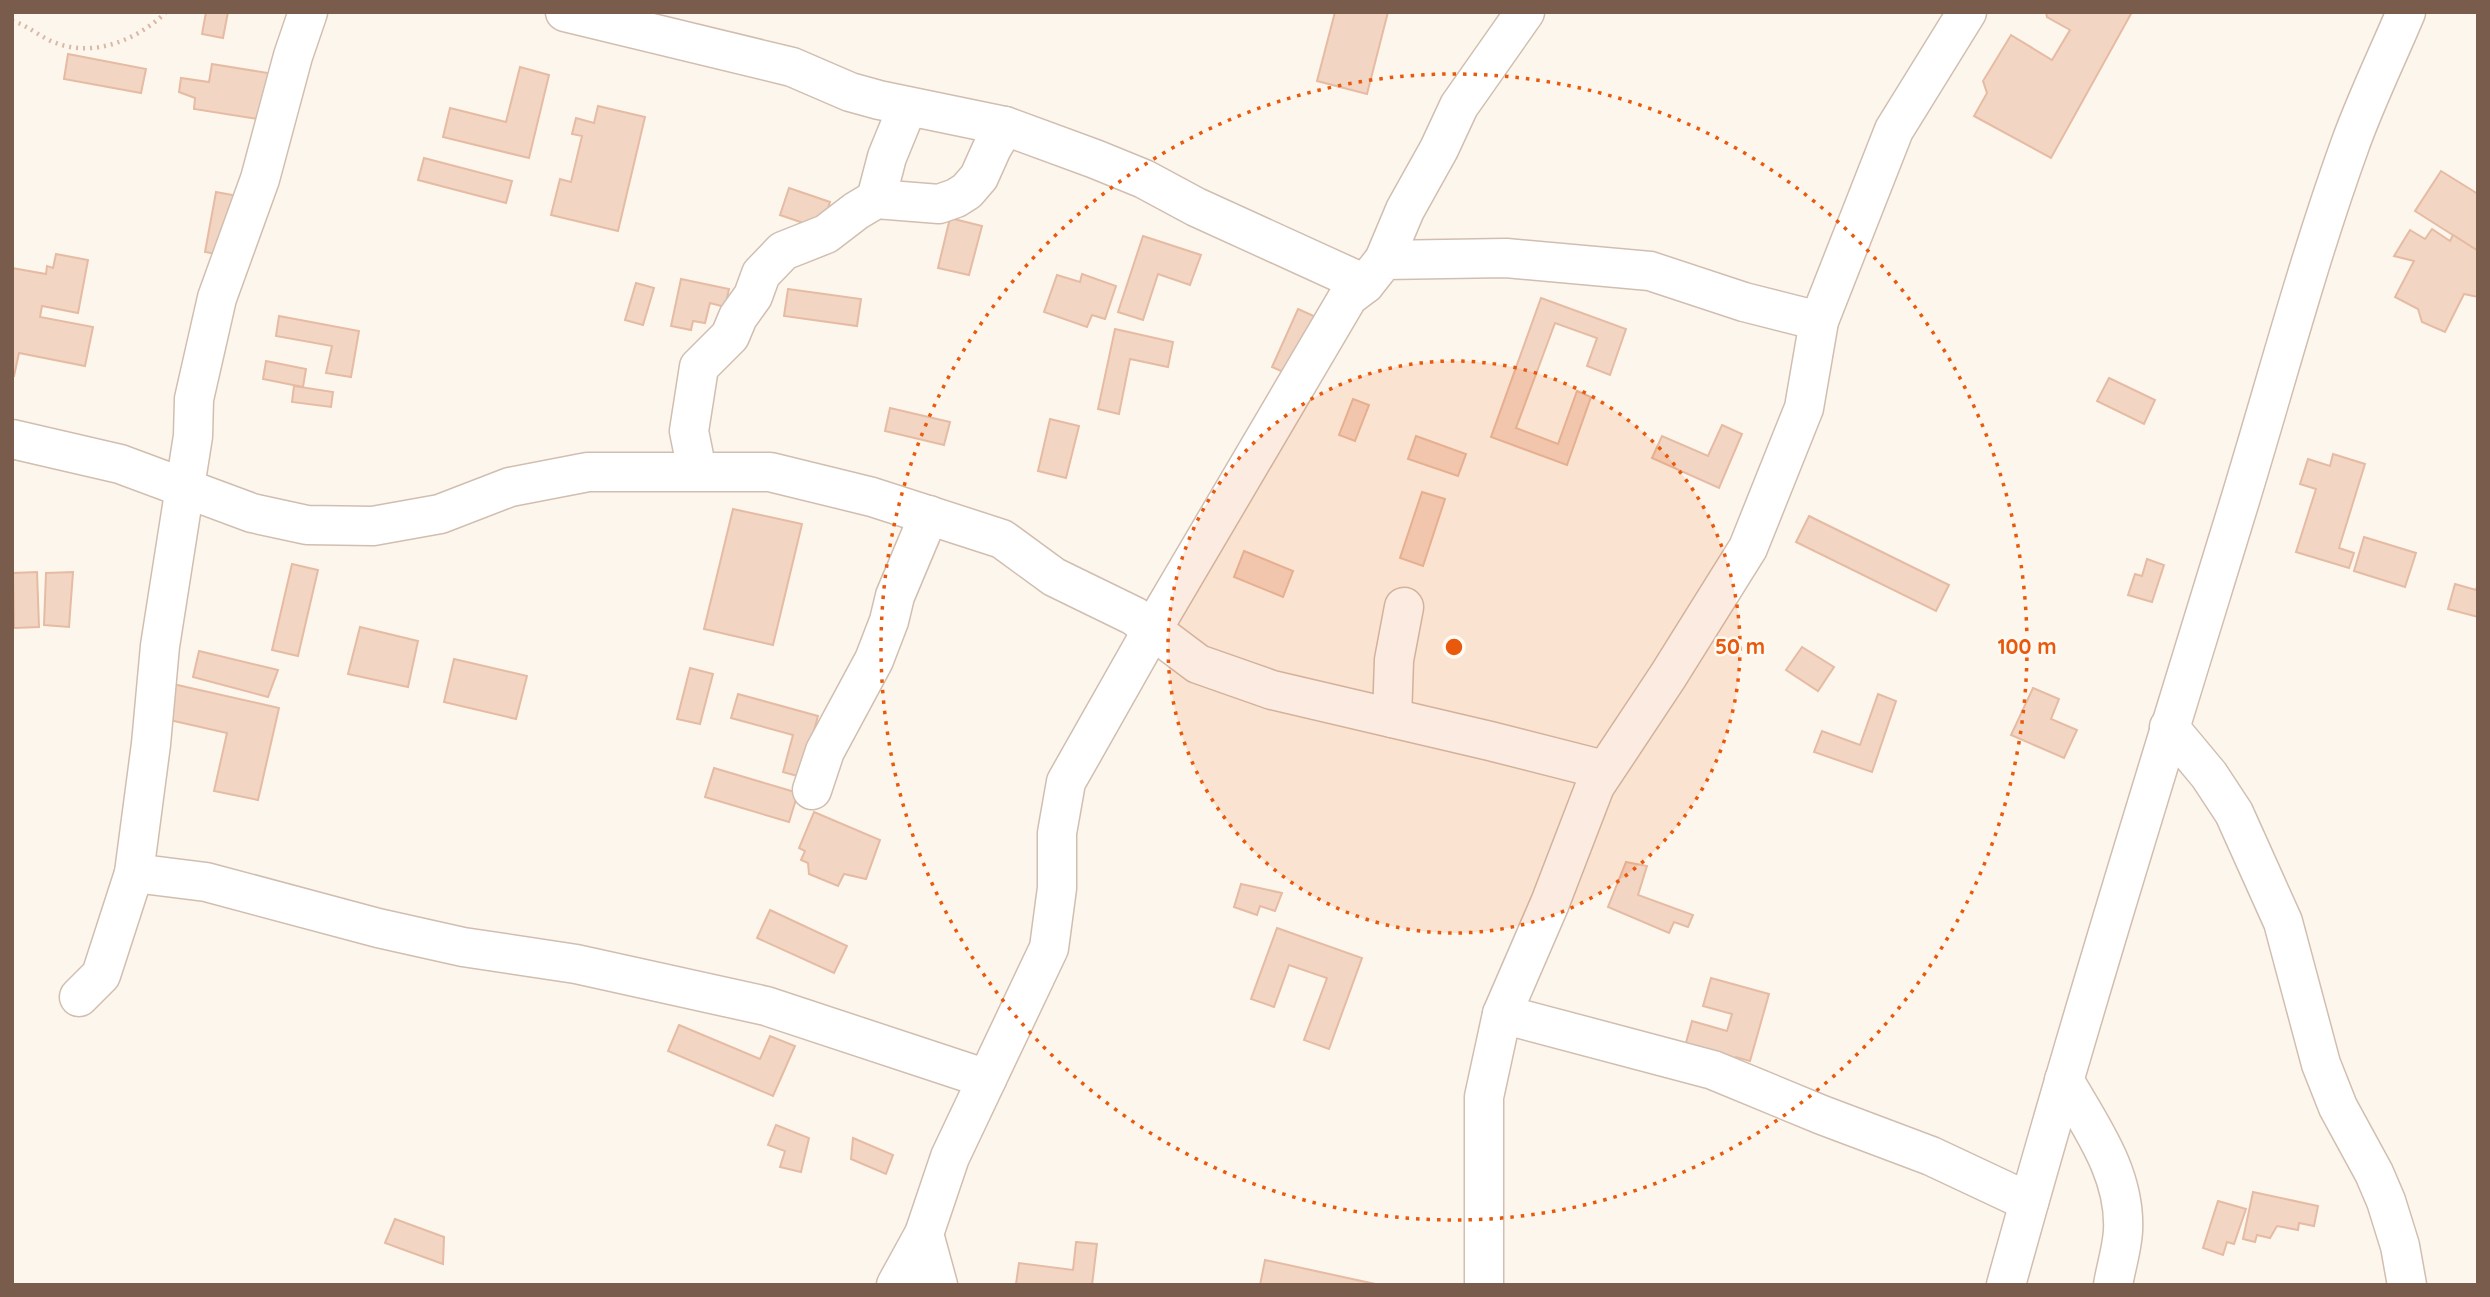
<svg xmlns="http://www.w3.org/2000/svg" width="2490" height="1297" font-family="Quicksand,sans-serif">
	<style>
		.building { fill: #f3d5c3; stroke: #e6bba3; stroke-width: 2 }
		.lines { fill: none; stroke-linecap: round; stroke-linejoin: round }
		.minor-casing { stroke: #d1beb0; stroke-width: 41 }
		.path { stroke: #d9b8a5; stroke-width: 4.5; stroke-dasharray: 2 5; stroke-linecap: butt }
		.minor { stroke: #fff; stroke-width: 38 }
		.ring { fill: none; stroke: #e8590c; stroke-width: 3.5; stroke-dasharray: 3.5 7 }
		.centre { fill: #e8590c; stroke: #fffaf3; stroke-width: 3.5 }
		.ring-label { font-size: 21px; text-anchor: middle; font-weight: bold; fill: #e8590c; stroke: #fffaf3; stroke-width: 5; stroke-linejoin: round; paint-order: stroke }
	</style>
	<rect width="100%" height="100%" fill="#fdf6ec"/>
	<g class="building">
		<path d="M206,12h22l-5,26 -21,-4z"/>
		<path d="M1335,12h53l-21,82 -50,-13z"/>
		<path d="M2046,12h86l-81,146 -77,-42 13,-23 -4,-12 28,-46 41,25 18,-30 -23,-13z"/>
		<path d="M68,54l78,15 -5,24 -77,-14z"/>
		<path d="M212,64l68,11 -9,46 -77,-12 1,-11 -16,-6 2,-14 28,4z"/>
		<path d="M520,67l29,8 -20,83 -86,-21 7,-29 56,14z"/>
		<path d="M598,106l47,11 -27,114 -67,-16 9,-36 11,3 11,-46 -10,-2 4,-16 18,5z"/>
		<path d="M424,158l88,23 -6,22 -88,-23z"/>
		<path d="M2441,171l37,23v57l-63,-40z"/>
		<path d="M789,188l41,14 -9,27 -41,-14z"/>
		<path d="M216,192l22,4 -10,60 -23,-4z"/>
		<path d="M950,218l32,8 -13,49 -31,-7z"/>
		<path d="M2432,229l18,12 3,-6 25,16v46l-14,-3 -19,38 -23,-10 -4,-13 -23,-12 19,-36 -20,-5 16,-26 15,9z"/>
		<path d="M1143,236l58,19 -11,30 -32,-11 -15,46 -25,-8z"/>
		<path d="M56,254l32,6 -10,53 -36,-7 -2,11 53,10 -8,39 -66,-13 -5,23h-2v-108l34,6 1,-8 6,2z"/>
		<path d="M1082,274l34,12 -11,33 -13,-4 -5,12 -43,-15 13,-37 23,7z"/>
		<path d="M681,279l48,10 -4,18 -15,-4 -5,20 -12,-2 -2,9 -20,-4z"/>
		<path d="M636,283l18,5 -11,37 -18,-5z"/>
		<path d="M788,289l73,10 -4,27 -73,-10z"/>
		<path d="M1541,298l85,31 -16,46 -23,-9 10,-28 -42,-15 -39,105 42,16 19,-53 14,6 -24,68 -76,-28z"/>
		<path d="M1298,309l18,8 -26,58 -18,-8z"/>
		<path d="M279,316l80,15 -8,46 -25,-4 6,-27 -56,-10z"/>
		<path d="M1115,329l58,13 -5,25 -38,-8 -11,55 -21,-5z"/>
		<path d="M266,361l40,8 -3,18 -40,-8z"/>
		<path d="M2109,378l46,22 -11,24 -47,-23z"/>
		<path d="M294,386l39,6 -2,15 -39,-5z"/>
		<path d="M1353,399l16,6 -14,36 -16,-6z"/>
		<path d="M890,408l60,14 -6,23 -59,-14z"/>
		<path d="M1050,419l29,7 -13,52 -28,-7z"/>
		<path d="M1722,425l20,9 -23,54 -67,-30 10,-22 46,20z"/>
		<path d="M1416,436l50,18 -8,22 -50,-17z"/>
		<path d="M2333,454l32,10 -26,84 15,5 -5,15 -53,-16 20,-63 -16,-5 8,-25 22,7z"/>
		<path d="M1422,492l23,7 -22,67 -23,-8z"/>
		<path d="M733,509l69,15 -29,121 -69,-16z"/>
		<path d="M1809,516l140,69 -13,26 -140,-69z"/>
		<path d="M2364,537l52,16 -11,34 -51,-16z"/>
		<path d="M1244,551l49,20 -10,26 -49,-20z"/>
		<path d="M2147,559l17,6 -12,37 -24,-7 7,-21 7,2z"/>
		<path d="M292,564l26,6 -20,86 -26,-6z"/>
		<path d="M37,572l2,55 -25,1 -1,-55z"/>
		<path d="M73,572l-4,55 -25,-2 2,-52z"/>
		<path d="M2478,583v34l-30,-8 7,-25 21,6z"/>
		<path d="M360,627l58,14 -10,46 -60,-13z"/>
		<path d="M1802,647l32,20 -16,24 -32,-21z"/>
		<path d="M199,651l79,19 -10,27 -75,-20z"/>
		<path d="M454,659l73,17 -11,43 -72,-17z"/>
		<path d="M690,668l23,6 -13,50 -23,-5z"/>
		<path d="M173,684l106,24 -21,92 -44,-9 13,-58 -62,-14z"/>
		<path d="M2033,688l26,11 -8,20 26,11 -13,28 -53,-23z"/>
		<path d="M738,694l80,22 -17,61 -18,-5 10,-37 -62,-17z"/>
		<path d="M1878,694l18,7 -24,71 -58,-20 8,-21 38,14z"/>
		<path d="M714,768l84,25 -9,29 -84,-25z"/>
		<path d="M814,812l66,28 -14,39 -22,-5 -6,12 -29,-12 -1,-11 -7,-3 4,-9 -6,-3z"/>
		<path d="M1626,862l21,4 -9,29 55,20 -5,12 -14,-5 -5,11 -61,-26z"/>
		<path d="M1241,884l41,9 -7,18 -15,-5 -3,9 -23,-8z"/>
		<path d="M770,910l77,36 -13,27 -77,-35z"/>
		<path d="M1277,928l85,30 -33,91 -25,-9 23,-62 -38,-13 -15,42 -23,-8z"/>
		<path d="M1711,978l58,16 -19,67 -14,-4 -6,6 -46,-13 8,-29 35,10 5,-17 -29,-8z"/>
		<path d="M679,1025l81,34 10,-23 25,10 -22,50 -105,-45z"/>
		<path d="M776,1125l33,13 -8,34 -21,-5 5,-16 -17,-6z"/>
		<path d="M853,1138l40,17 -7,19 -35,-15z"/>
		<path d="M2253,1192l65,14 -4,20 -15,-3 -1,7 -21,-4 -7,12 -13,-3 -2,7 -12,-3z"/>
		<path d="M2218,1201l28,8 -12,35 -7,-2 -4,13 -20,-7z"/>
		<path d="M395,1219l49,18 -1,27 -58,-21z"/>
		<path d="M1076,1242l21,2 -5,41 -76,-1 3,-21 54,7z"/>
		<path d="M1265,1260l115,25h-120z"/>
	</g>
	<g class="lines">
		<defs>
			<g id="minor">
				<path d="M565,12l227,55 58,25 29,8 126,26 90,33 49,20 52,28 169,77"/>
				<path d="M876,199l11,-42 20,-49"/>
				<path d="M1384,260l21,-50 34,-61 20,-43 66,-94"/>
				<path d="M12,439l108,25 132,49 55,12 66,1 67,-12 70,-27 78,-15h182l102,25 130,42 52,38 80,39 64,48 74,26 218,51 114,29"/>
				<path d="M697,471l-8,-40 10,-64 31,-31 8,-19 15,-21 8,-22 22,-23 43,-17 30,-23 20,-12 63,5 17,-6 11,-7 12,-14 13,-29 13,-22"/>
				<path d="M1392,718l2,-58 10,-53"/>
				<path d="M2169,727l40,48 25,38 49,109 38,142 17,43 36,66 12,28 14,45 7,39"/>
				<path d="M812,790l13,-39 49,-91 15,-39 6,-25 34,-81"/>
				<path d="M134,873l72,9 172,46 85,19 113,17 190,42 221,73"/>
				<path d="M79,997l22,-22 33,-102 17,-129 9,-98 33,-210 1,-37 23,-101 43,-119 33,-123 15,-44"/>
				<path d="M1502,1014l211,56 109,45 109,41 98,46"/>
				<path d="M2064,1080c27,47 62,94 59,151 -1,18 -7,36 -10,54"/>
				<path d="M924,1234l14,51"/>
				<path d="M896,1285l28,-51 26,-77 99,-209 8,-60v-55l9,-51 86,-152 196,-333 17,-13 19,-24 122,-2 144,13 94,31 75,19"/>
				<path d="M1484,1285v-188l18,-83 48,-111 45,-117 73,-110 80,-128 56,-140 15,-87 75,-191 73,-118"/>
				<path d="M2006,1285c71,-257 150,-511 228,-765 39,-126 72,-254 117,-378 16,-44 37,-87 55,-130"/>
			</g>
		</defs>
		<use href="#minor" class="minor-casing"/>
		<path class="path" d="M12,21c16,4 29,17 44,22 38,15 83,-4 110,-31"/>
		<use href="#minor" class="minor"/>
	</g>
	<circle cx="1454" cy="647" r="286" fill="#e8590c" fill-opacity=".12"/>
	<g class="ring">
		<circle cx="1454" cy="647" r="286"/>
		<circle cx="1454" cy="647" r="573"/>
	</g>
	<circle cx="1454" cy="647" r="10" class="centre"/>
	<g class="ring-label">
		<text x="1740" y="654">50 m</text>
		<text x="2027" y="654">100 m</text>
	</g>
	<rect width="2490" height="1297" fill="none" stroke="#7a5c4d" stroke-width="28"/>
</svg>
